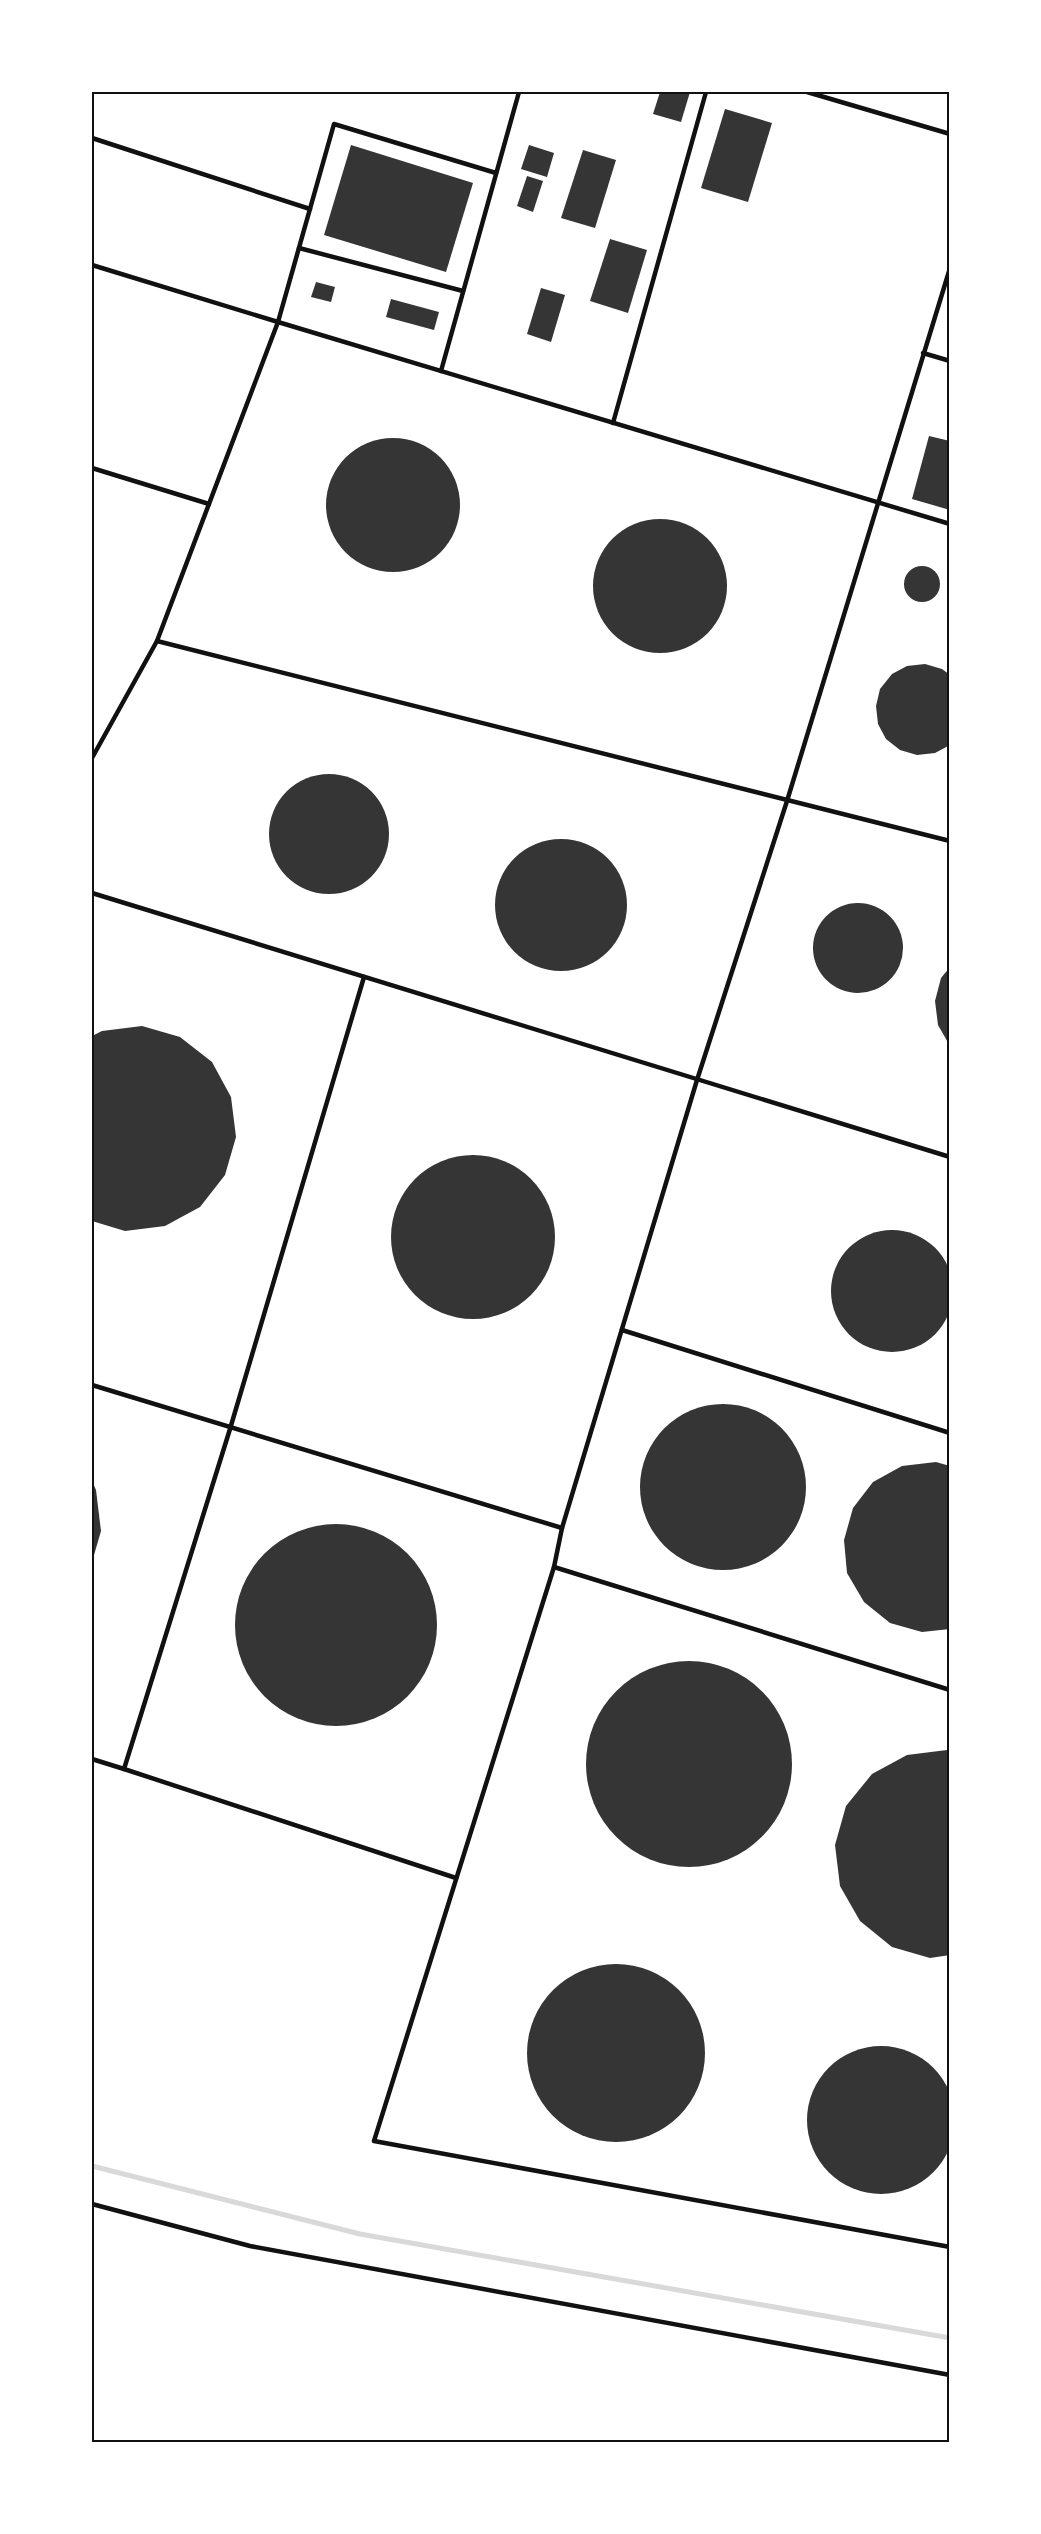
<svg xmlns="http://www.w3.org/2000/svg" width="1041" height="2534" font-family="'Zilla Slab',serif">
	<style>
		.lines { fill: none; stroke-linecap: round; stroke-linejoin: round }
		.stream { stroke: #d9d9d9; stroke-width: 5 }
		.building { fill: #353535 }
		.service { stroke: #111; stroke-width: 4.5 }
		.neatline { fill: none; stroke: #111; stroke-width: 2 }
	</style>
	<rect width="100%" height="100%" fill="#fff"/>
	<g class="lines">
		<path class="stream" d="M92,2166l268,68 590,104"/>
	</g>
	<g class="building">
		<path d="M660,92h30l-9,30 -28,-8z"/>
		<path d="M725,109l47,14 -24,79 -47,-14z"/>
		<path d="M351,145l122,38 -27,89 -122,-37z"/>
		<path d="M529,145l25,8 -7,24 -26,-8z"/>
		<path d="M583,150l33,10 -21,68 -34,-10z"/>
		<path d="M527,176l16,5 -10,31 -16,-6z"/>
		<path d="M610,239l37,11 -19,63 -38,-12z"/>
		<path d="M316,282l19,5 -4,15 -20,-5z"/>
		<path d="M541,288l24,7 -14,47 -24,-8z"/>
		<path d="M391,299l48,13 -5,18 -48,-13z"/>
		<path d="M929,436l21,5v69l-38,-11z"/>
		<circle cx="393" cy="505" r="67"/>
		<circle cx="660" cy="586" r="67"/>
		<circle cx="922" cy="584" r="18"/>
		<path d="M925,664l17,5 8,6v70l-15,8 -18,2 -17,-5 -14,-11 -8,-15 -2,-18 4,-17 12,-15 15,-8z"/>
		<circle cx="329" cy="834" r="60"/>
		<circle cx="561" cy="905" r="66"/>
		<circle cx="858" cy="948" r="45"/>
		<path d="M950,967v79l-12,-21 -3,-24 6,-23z"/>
		<path d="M142,1026l38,11 32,25 19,35 5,40 -11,38 -25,32 -35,19 -40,5 -33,-10v-185l10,-5z"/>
		<circle cx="473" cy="1237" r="82"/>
		<circle cx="892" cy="1291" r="61"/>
		<circle cx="723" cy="1487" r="83"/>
		<path d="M936,1462l14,4v163l-28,3 -32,-9 -26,-21 -17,-29 -3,-33 9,-32 20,-26 29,-16z"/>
		<path d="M92,1481l4,9 5,41 -9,31z"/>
		<circle cx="336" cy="1625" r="101"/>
		<circle cx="689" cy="1764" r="103"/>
		<path d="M947,1750l3,1v204l-20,3 -38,-11 -32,-26 -20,-35 -5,-41 11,-39 26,-32 35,-19z"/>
		<circle cx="616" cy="2053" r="89"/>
		<circle cx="881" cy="2120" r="74"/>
	</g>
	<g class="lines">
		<g class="service">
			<path d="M807,92l143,42"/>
			<path d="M92,138l218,71"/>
			<path d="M299,248l164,43"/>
			<path d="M92,265l186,57 56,-198 162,49"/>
			<path d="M950,268l-163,533 -90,279 -135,448 -8,39 -180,574 576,106"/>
			<path d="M923,353l27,8"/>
			<path d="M441,371l78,-279"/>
			<path d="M613,423l93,-331"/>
			<path d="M92,468l117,36"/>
			<path d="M157,641l121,-319 672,202"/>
			<path d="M92,758l65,-117 793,200"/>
			<path d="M92,893l858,264"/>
			<path d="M364,977l-134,452 -106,340 332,109"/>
			<path d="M622,1330l328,103"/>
			<path d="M92,1385l470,143"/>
			<path d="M554,1567l396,123"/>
			<path d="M92,1759l32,10"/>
			<path d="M92,2204l158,42 700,129"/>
		</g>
	</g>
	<rect width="1041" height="2534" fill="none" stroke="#ffffff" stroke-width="186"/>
	<rect x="93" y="93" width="855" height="2348" class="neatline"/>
</svg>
